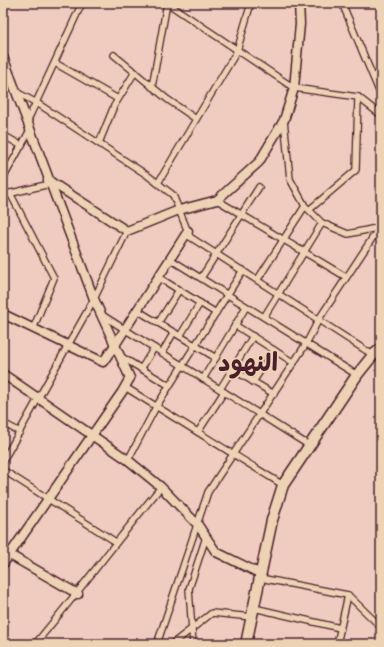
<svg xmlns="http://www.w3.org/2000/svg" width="384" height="647" font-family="'Indie Flower','Playpen Sans Arabic',sans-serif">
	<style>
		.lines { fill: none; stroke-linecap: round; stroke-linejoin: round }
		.street-casing { stroke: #4a1f2b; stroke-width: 8 }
		.secondary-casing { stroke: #4a1f2b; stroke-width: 11 }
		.highway-casing { stroke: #4a1f2b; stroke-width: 13 }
		.street { stroke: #edd2b4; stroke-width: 5.5 }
		.secondary { stroke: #edd2b4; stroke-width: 8 }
		.highway { stroke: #edd2b4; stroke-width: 10 }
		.labels { text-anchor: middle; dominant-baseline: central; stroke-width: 3.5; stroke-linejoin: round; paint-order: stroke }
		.town-label { font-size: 25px; font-weight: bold; fill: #4a1f2b; stroke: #edd2b4 }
	</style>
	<rect width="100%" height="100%" fill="#efccbf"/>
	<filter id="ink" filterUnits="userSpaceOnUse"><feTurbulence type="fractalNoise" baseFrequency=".025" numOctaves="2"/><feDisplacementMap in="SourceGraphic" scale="8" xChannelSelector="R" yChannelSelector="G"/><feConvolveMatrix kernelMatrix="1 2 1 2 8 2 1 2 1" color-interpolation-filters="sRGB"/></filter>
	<g filter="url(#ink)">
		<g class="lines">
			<defs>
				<g id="street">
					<path d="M167,3l127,85 64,9 23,18"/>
					<path d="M342,3l39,93"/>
					<path d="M114,55l53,44 29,20"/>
					<path d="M55,63l63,36"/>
					<path d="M152,87l15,-84"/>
					<path d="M16,92l21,11 110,72 26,20 17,42 183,118"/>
					<path d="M284,120l6,59 15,27 17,17 26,11 33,-7"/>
					<path d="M27,122l55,-119"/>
					<path d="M3,135l19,11"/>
					<path d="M99,143l15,-37 21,-34"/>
					<path d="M4,177l26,-47"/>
					<path d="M158,183l79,-132 14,-48"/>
					<path d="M10,193l44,85 -21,51"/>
					<path d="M3,195l47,-11"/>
					<path d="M217,200l129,77"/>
					<path d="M309,210l47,-40 2,-73"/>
					<path d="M170,259l187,116"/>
					<path d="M158,277l58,36"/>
					<path d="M201,278l58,-91"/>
					<path d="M258,279l47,-73"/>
					<path d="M137,310l79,48"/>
					<path d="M102,315l208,131"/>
					<path d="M264,317l58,-94"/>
					<path d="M158,323l21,-33"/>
					<path d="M235,325l59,38"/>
					<path d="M180,336l20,-33"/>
					<path d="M162,353l12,-21"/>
					<path d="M120,356l50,30"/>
					<path d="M141,369l13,-21"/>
					<path d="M232,369l42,25"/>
					<path d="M203,379l43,-72"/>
					<path d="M253,382l21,-32"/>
					<path d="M125,387l158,98"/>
					<path d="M220,389l33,-53"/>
					<path d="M3,423l17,9"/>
					<path d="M198,432l26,-40"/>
					<path d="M128,460l28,-53 87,-137"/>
					<path d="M3,461l91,-162 33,-68"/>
					<path d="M3,470l113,72"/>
					<path d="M260,578l88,17 33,32"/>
					<path d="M254,608l86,20"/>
					<path d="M35,644c43,-51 83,-105 126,-157"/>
					<path d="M65,644h7"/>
					<path d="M157,644l51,-152 98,-148 13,-25 60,-91"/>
					<path d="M172,644l40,-31 40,4"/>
					<path d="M193,644l-4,-55 17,-52"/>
					<path d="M337,644l11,-49"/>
				</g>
				<g id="secondary">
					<path d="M3,57l91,242 36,79 -8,14 -119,172"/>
					<path d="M48,180l79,51 52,-21 38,-10 42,-38 25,-42 10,-32 6,-64 -1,-21"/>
					<path d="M3,314l100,48 12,-17 73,-114"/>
					<path d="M3,374l125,86 33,27 37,38 18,27 45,22"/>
					<path d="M3,551l75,43"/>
				</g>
				<path id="highway" d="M246,644l26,-124 11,-35 74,-110 16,-20 8,-6"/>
			</defs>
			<use href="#street" class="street-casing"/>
			<use href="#secondary" class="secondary-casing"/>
			<use href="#highway" class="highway-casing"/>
			<use href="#street" class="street"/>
			<use href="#secondary" class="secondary"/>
			<use href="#highway" class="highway"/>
		</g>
	</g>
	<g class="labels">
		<g class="town-label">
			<text x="248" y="365">النهود</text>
		</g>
	</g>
	<rect width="384" height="647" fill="none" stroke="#edd2b4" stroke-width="16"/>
	<rect x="8" y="8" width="368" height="631" fill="none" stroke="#4a1f2b" stroke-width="1.5" filter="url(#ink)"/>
</svg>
